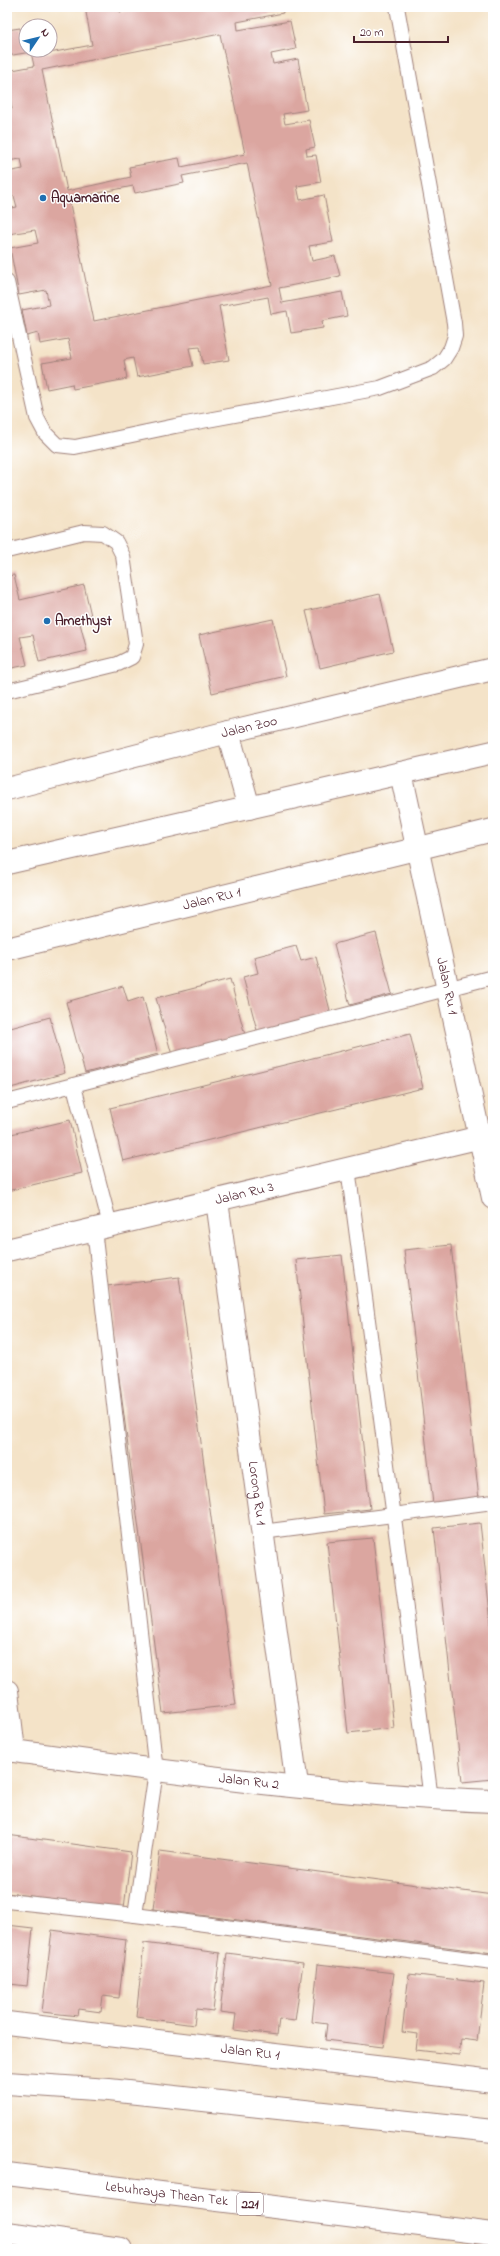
<svg xmlns="http://www.w3.org/2000/svg" width="500" height="2256" font-family="'Indie Flower',sans-serif">
	<style>
		.building { fill: #dba6a0; fill-rule: evenodd }
		.lines { fill: none; stroke-linecap: round; stroke-linejoin: round }
		.service-casing { stroke: #9f817a; stroke-width: 16 }
		.minor-casing { stroke: #9f817a; stroke-width: 24 }
		.tertiary-casing { stroke: #9f817a; stroke-width: 24 }
		.primary-casing { stroke: #9f817a; stroke-width: 24 }
		.service { stroke: #fff; stroke-width: 14 }
		.minor { stroke: #fff; stroke-width: 22 }
		.tertiary { stroke: #fff; stroke-width: 22 }
		.primary { stroke: #fff; stroke-width: 22 }
		.poi-dot { fill: #1f6fb2; stroke: #fff; stroke-width: 1.5 }
		.labels { text-anchor: middle; dominant-baseline: central; stroke-width: 3; stroke-linejoin: round; paint-order: stroke }
		.shield { fill: #fff; stroke: #80626b; stroke-width: 1 }
		.shield-label { font-size: 13px; font-weight: bold; fill: #4a1f2b }
		.poi-label { font-size: 14px; font-weight: bold; fill: #4a1f2b; stroke: #fff; text-anchor: start }
		.street-label { font-size: 14px; fill: #4a1f2b; stroke: #fff }
	</style>
	<rect width="100%" height="100%" fill="#fff"/>
	<filter id="ink" filterUnits="userSpaceOnUse"><feTurbulence type="fractalNoise" baseFrequency=".025" numOctaves="2"/><feDisplacementMap in="SourceGraphic" scale="8" xChannelSelector="R" yChannelSelector="G"/><feConvolveMatrix kernelMatrix="1 2 1 2 8 2 1 2 1" color-interpolation-filters="sRGB"/></filter>
	<filter id="wash" filterUnits="userSpaceOnUse"><feTurbulence type="fractalNoise" baseFrequency=".012" numOctaves="4" result="noise"/><feDisplacementMap in="SourceGraphic" scale="16" xChannelSelector="R" yChannelSelector="G"/><feGaussianBlur stdDeviation="0.9" result="paint"/><feColorMatrix in="noise" values="0 0 0 0 0 0 0 0 0 0 0 0 0 0 0 0 0 1.4 0 .05"/><feComposite in="paint" operator="in"/></filter>
	<g filter="url(#wash)">
		<rect width="100%" height="100%" fill="#f4e3c8"/>
		<g id="blocks">
			<g class="building">
				<path d="M85,7h34l1,5 10,-2v-3h152l1,6 -46,9 1,8 52,-9 6,28 -25,5 2,10 25,-5 9,51 -24,4 2,10 24,-4 6,27 -9,2 1,7 9,-1 5,27 -24,4 3,14 24,-5 9,47 -24,4 3,15 23,-5 5,20 -61,12 3,15 60,-11 5,24 -25,5 1,7 -32,5 -4,-22 -16,3 -3,-17 -49,9 10,54 -26,4 -3,-17 -11,1 4,18 -56,11 -4,-19 -9,2 3,19 -54,10 -1,-5 -25,5 -5,-26 30,-5 -4,-19 -28,5 -2,-11 -11,3 -5,-26 27,-5 -3,-15 -27,5 -9,-47 28,-5 -3,-13 -27,4 -1,-3v-22l10,-2 -3,-11 -7,1v-25l16,-3 -2,-10 -14,2v-51l5,-1 -3,-17 -2,1v-22l27,-5 -3,-14 -24,4v-26l13,-2 1,8 5,-1v15h17l1,4 48,-9zM220,34l25,120 -64,13 -2,-9 -50,9 2,10 -64,14 -25,-121zM247,163l25,122 -178,36 -25,-122 64,-13 2,7 49,-10 -2,-7z"/>
				<path d="M14,575l6,25 64,-15 8,35 -12,3 7,28 -48,11 -6,-27 -13,2 7,28 -20,4v-66h2l-2,-27z"/>
				<path d="M380,594l13,57 -73,17 -14,-57z"/>
				<path d="M273,619l13,57 -74,17 -13,-58z"/>
				<path d="M376,933l16,61 -42,11 -16,-61z"/>
				<path d="M296,946l5,15 15,-4 15,57 -73,20 -15,-57 15,-4 -4,-16z"/>
				<path d="M230,979l15,56 -73,20 -16,-57z"/>
				<path d="M123,986l5,16 15,-5 15,57 -73,19 -19,-71z"/>
				<path d="M50,1017l15,56 -58,16v-60z"/>
				<path d="M410,1034l13,54 -300,73 -13,-53z"/>
				<path d="M70,1120l12,53 -75,18v-56z"/>
				<path d="M451,1245l28,254 -46,5 -29,-254z"/>
				<path d="M342,1255l28,254 -46,5 -28,-254z"/>
				<path d="M179,1277l57,428 -73,8 -56,-427z"/>
				<path d="M480,1523l13,118v138l-31,3 -28,-254z"/>
				<path d="M373,1538l21,190 -46,5 -21,-191z"/>
				<path d="M7,1835l124,17 -7,56 -117,-15z"/>
				<path d="M160,1851l333,44v58l-340,-44z"/>
				<path d="M7,1925l26,3 -6,58 -17,-2 -2,16z"/>
				<path d="M52,1930l74,10 -7,58 -16,-2 -2,16 -22,-3 -1,7 -36,-4z"/>
				<path d="M144,1943l76,10 -7,58 -17,-2 -2,16 -58,-8z"/>
				<path d="M227,1953l76,10 -8,58 -16,-2 -2,16 -43,-5 2,-16 -16,-2z"/>
				<path d="M318,1964l76,9 -11,74 -58,-7 2,-16 -15,-2z"/>
				<path d="M409,1974l75,9 -7,58 -16,-2 -2,16 -43,-5 2,-16 -16,-2z"/>
			</g>
		</g>
	</g>
	<g filter="url(#ink)">
		<use href="#blocks" fill-opacity="0" stroke="#9f817a" stroke-width="1"/>
		<g class="lines">
			<defs>
				<g id="service">
					<path d="M7,282l30,136 8,15 12,12 18,2 100,-21 205,-38 53,-20 11,-9 7,-11 4,-12 -1,-13 -57,-316"/>
					<path d="M7,551l77,-19 19,1 13,9 7,14 13,88 -4,13 -14,7 -111,27"/>
					<path d="M74,1086l36,139"/>
					<path d="M7,1102l486,-125"/>
					<path d="M348,1168l83,631"/>
					<path d="M94,1229l62,542 -21,144"/>
					<path d="M262,1532l231,-30"/>
					<path d="M7,1901l128,14 358,47"/>
				</g>
				<g id="minor">
					<path d="M228,732l21,76"/>
					<path d="M401,773l92,-21"/>
					<path id="s1" d="M7,789l221,-57 265,-63"/>
					<path id="s2" d="M7,949l486,-119"/>
					<path id="s3" d="M217,1201l80,584"/>
					<path id="s4" d="M7,1250l474,-113"/>
					<path d="M7,1691l7,60"/>
					<path id="s5" d="M7,1750c161,22 323,45 486,51"/>
					<path id="s6" d="M7,2023l486,58"/>
					<path d="M7,2233l114,16"/>
				</g>
				<g id="tertiary">
					<path id="s7" d="M7,863l394,-90 92,425"/>
				</g>
				<g id="primary">
					<path d="M7,2083l102,7 384,41"/>
					<path id="s8" d="M7,2174l486,60"/>
				</g>
			</defs>
			<use href="#service" class="service-casing"/>
			<use href="#minor" class="minor-casing"/>
			<use href="#tertiary" class="tertiary-casing"/>
			<use href="#primary" class="primary-casing"/>
			<use href="#service" class="service"/>
			<use href="#minor" class="minor"/>
			<use href="#tertiary" class="tertiary"/>
			<use href="#primary" class="primary"/>
		</g>
	</g>
	<g class="poi-dot">
		<circle cx="43" cy="198" r="4"/>
		<circle cx="47" cy="621" r="4"/>
	</g>
	<g class="labels">
		<rect class="shield" x="237" y="2193" width="26" height="22" rx="3"/>
		<g class="shield-label">
			<text x="250" y="2204">221</text>
		</g>
		<g class="poi-label">
			<text x="51" y="198">Aquamarine</text>
			<text x="55" y="621">Amethyst</text>
		</g>
		<g class="street-label">
			<text stroke="none"><textPath href="#s1" startOffset="250">Jalan Zoo</textPath></text>
			<text stroke="none"><textPath href="#s2" startOffset="211">Jalan RU 1</textPath></text>
			<text stroke="none"><textPath href="#s7" startOffset="622">Jalan Ru 1</textPath></text>
			<text stroke="none"><textPath href="#s4" startOffset="244">Jalan Ru 3</textPath></text>
			<text stroke="none"><textPath href="#s3" startOffset="295">Lorong Ru 1</textPath></text>
			<text stroke="none"><textPath href="#s5" startOffset="244">Jalan Ru 2</textPath></text>
			<text stroke="none"><textPath href="#s6" startOffset="245">Jalan RU 1</textPath></text>
			<text stroke="none"><textPath href="#s8" startOffset="161">Lebuhraya Thean Tek</textPath></text>
		</g>
	</g>
	<rect width="500" height="2256" fill="none" stroke="#fff" stroke-width="24"/>
	<g transform="translate(38 38) rotate(55)"><circle r="19" fill="#ffffff" stroke="#b7a5aa"/>
	<path d="M0-3L7 15L0 10L-7 15Z" fill="#1f6fb2"/>
	<text y="-6" font-size="11" font-weight="bold" text-anchor="middle" fill="#4a1f2b">N</text>
	</g>
	<path d="M354 36v6h94v-6" fill="none" stroke="#4a1f2b" stroke-width="2"/>
	<text x="360" y="36" font-size="12" fill="#4a1f2b" stroke="#ffffff" stroke-width="3" paint-order="stroke">20 m</text>
</svg>
